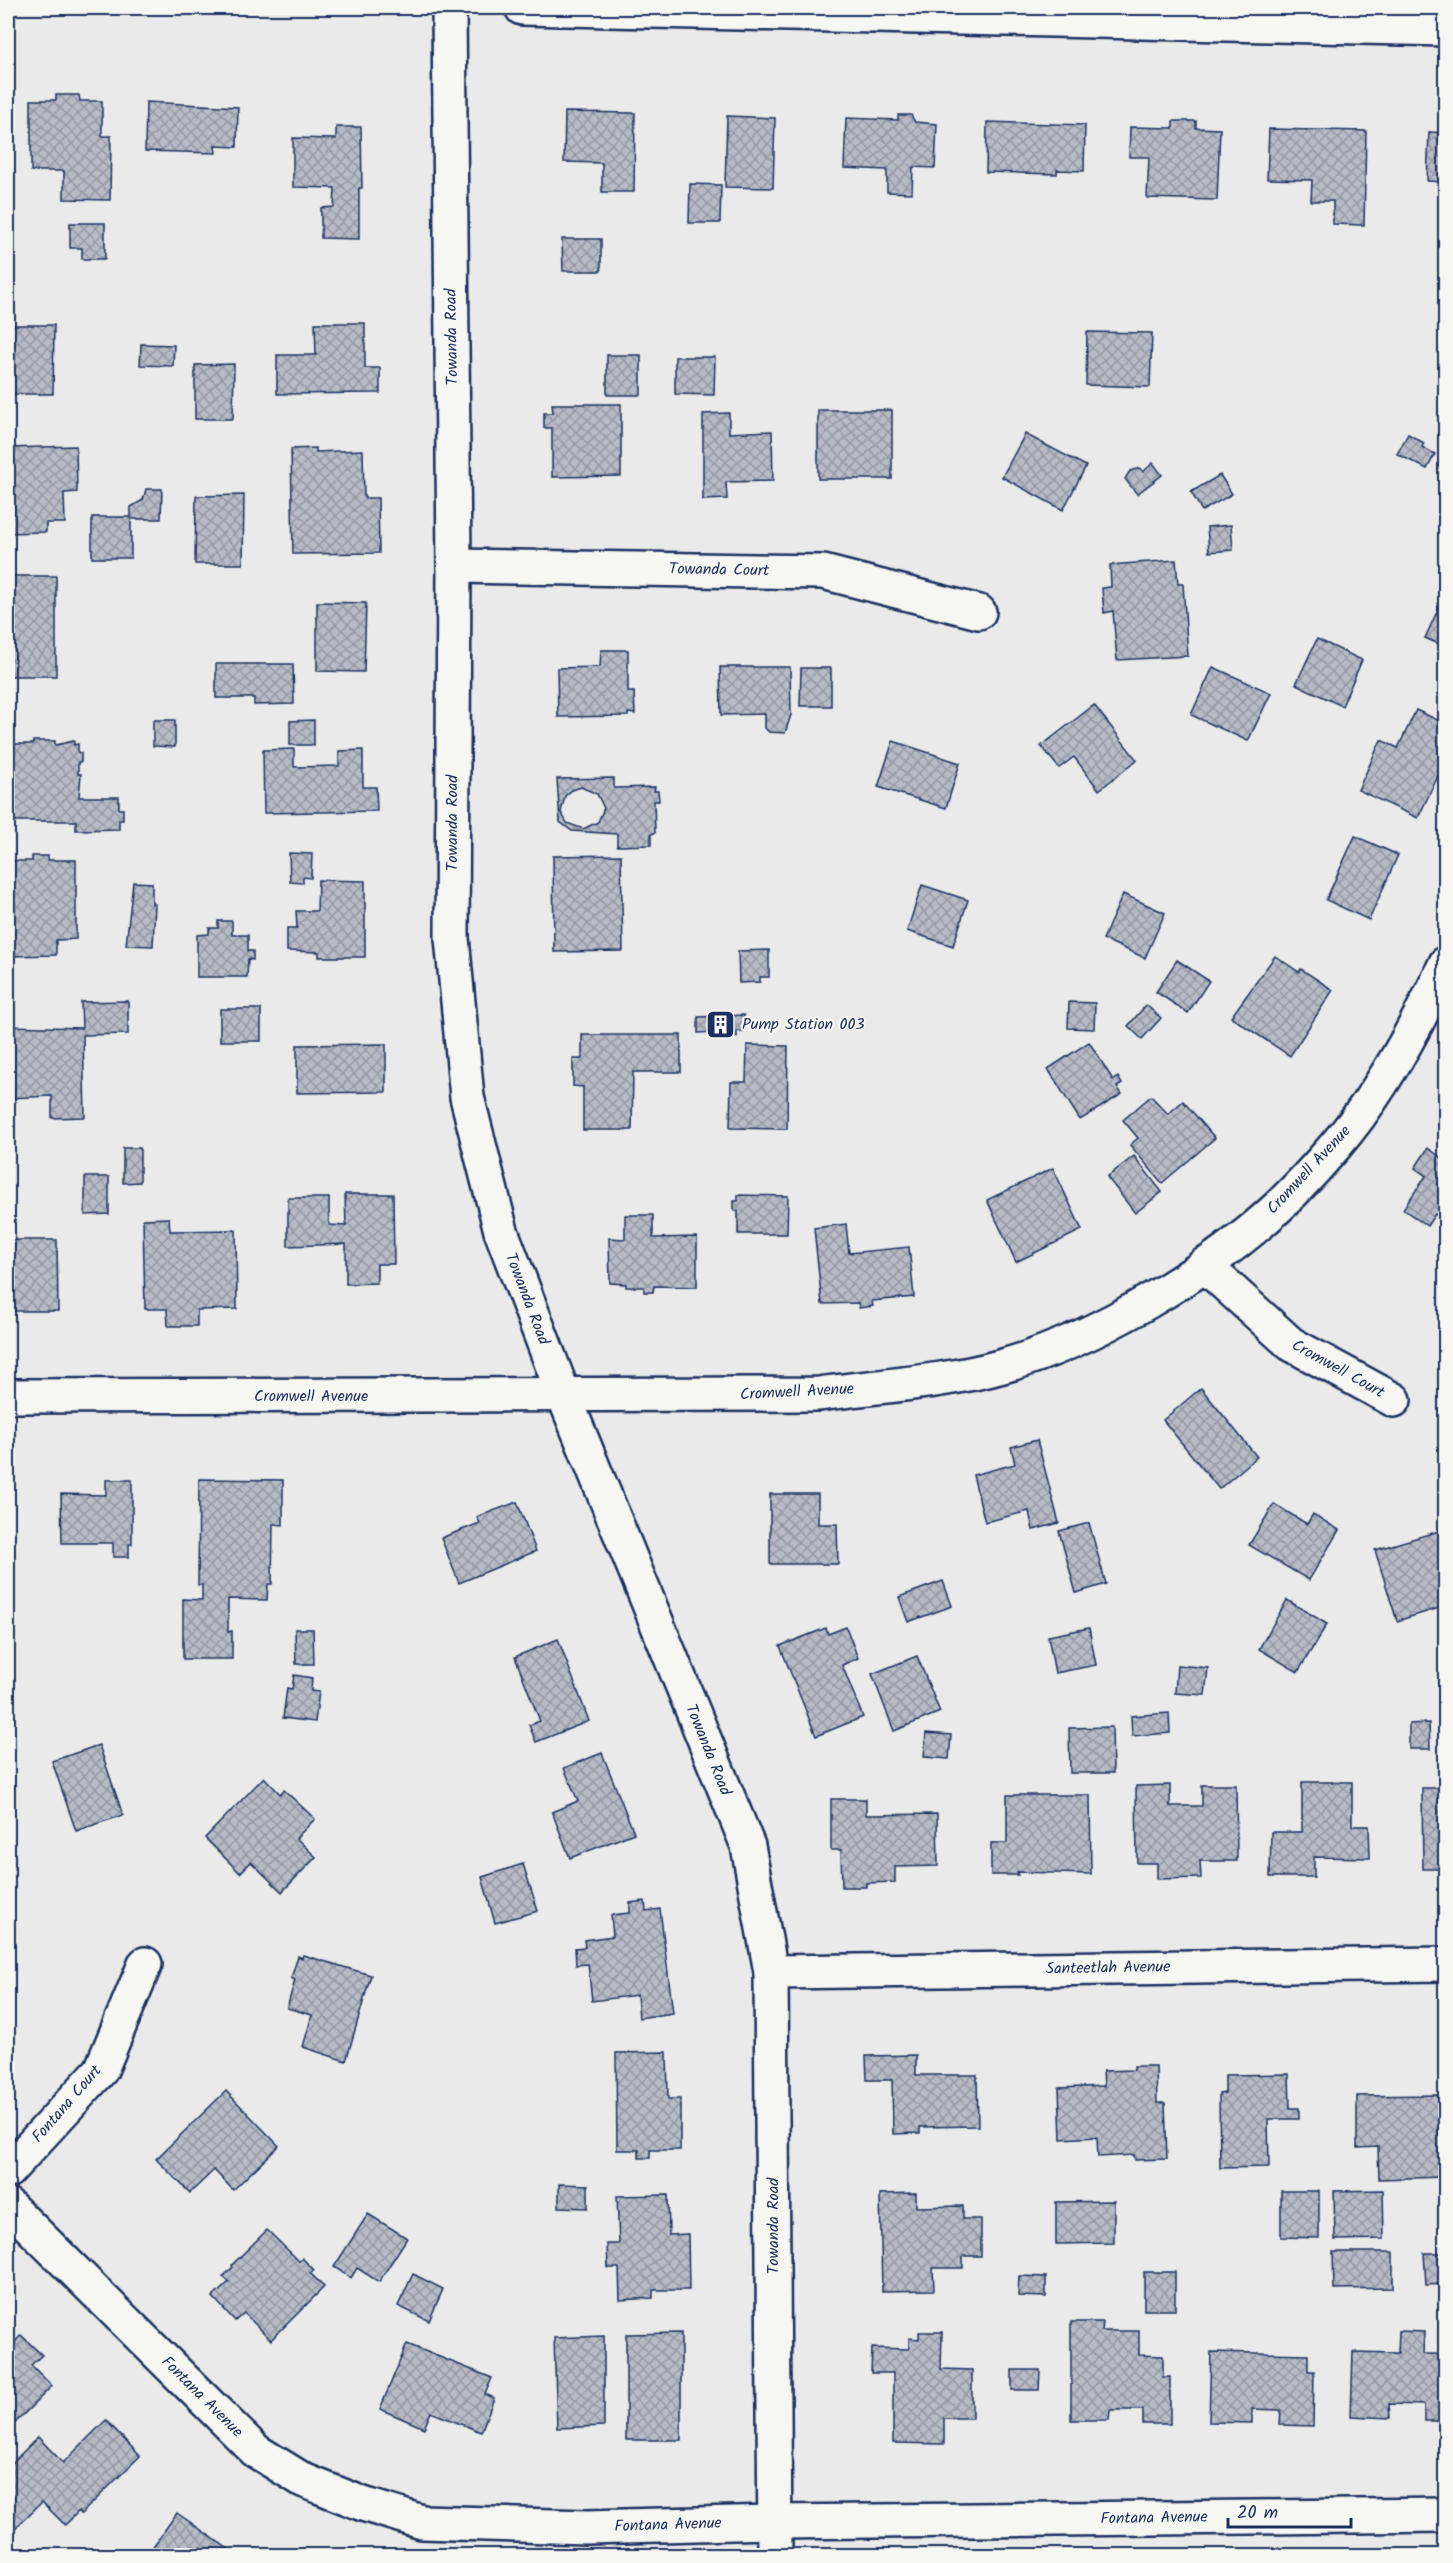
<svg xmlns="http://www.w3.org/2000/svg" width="1453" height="2563" font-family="Kalam,sans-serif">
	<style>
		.building { fill: url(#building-cross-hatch); stroke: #1b2f5e; stroke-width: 1.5; fill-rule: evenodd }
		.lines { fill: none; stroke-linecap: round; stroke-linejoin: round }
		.minor-casing { stroke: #1b2f5e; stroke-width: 38 }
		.minor { stroke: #f6f6f2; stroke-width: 33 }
		.labels { text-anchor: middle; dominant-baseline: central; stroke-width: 4.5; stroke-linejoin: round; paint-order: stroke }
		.street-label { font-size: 16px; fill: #1b2f5e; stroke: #f6f6f2 }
		.poi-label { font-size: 16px; fill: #1b2f5e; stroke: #f6f6f2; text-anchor: start }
	</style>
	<defs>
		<pattern id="building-cross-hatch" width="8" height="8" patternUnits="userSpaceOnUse" patternTransform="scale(1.5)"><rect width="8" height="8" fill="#b6bbc6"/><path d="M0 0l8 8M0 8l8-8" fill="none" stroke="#9398a4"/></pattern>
	</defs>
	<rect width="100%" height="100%" fill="#e9eae9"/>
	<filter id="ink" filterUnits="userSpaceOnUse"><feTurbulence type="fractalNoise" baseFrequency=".0167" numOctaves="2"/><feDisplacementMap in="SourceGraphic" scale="12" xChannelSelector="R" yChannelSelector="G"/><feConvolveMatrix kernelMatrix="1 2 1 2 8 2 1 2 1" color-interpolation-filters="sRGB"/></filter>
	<g filter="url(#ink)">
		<g class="building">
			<path d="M56,95h23l1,6h22v35h9l-1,64 -46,-1v-28h-33v-71h25z"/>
			<path d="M146,102l92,5 -1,40 -22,-1 1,7 -71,-2z"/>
			<path d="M565,112l70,1 -1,79h-32v-29l-38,-1z"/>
			<path d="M898,115h13l4,7 22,2 -2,44 -22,-1 -1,26 -25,-1v-22l-43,-2 2,-50 52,2z"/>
			<path d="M727,116l48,2 -2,70 -48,-1z"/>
			<path d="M1173,121h23v7l24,1 -3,71 -70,-2 2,-41h-20l1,-30 43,1z"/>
			<path d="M987,122l98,3 -1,46 -27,-1v4l-71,-2z"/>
			<path d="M336,127h25l1,61h-3v51l-38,-1v-30l13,-1 1,-19 -42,-1v-49l43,1z"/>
			<path d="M1269,129l97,2 -2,94 -31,-1v-23h-22l1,-21 -45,-1z"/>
			<path d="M1429,132l17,1v49l-19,-1z"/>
			<path d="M690,184l31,1 -1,38h-31z"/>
			<path d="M70,223h35v36h-23v-11h-12z"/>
			<path d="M562,239h39v32h-38z"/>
			<path d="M315,323h50v45h15v25l-103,1v-39h39z"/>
			<path d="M8,325h46l-1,69h-45z"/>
			<path d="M1087,332l65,1 -2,54 -64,-2z"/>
			<path d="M141,344l33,1 -1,21 -33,-1z"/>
			<rect x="607" y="355" width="34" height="40"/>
			<path d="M675,357h40l-1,38 -39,-1z"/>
			<path d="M234,364l-1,55h-38v-54z"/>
			<path d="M552,404h69v72l-69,1v-49h-8v-15h9z"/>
			<rect x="818" y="410" width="74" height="69"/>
			<path d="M729,413v20l43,-2 1,50 -47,1 1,17 -24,1v-86z"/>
			<path d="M1025,434l61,32 -23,44 -61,-33z"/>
			<path d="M1408,434l16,9 -2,4 13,7 -8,15 -30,-15z"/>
			<path d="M76,446l1,46 -13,1 1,30h-19v9l-38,1v-85z"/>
			<path d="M316,448v4l47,-2 1,48h14l1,55 -86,1 -2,-105z"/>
			<path d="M1153,463l9,12 -25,19 -12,-15 5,-8 10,-3 3,4z"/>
			<path d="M1220,475l12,19 -30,17 -11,-19z"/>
			<path d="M146,489h16l-1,30h-30v39h-39v-41h39v-10l12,-7z"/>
			<path d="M244,495l-1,69h-48l1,-68z"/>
			<path d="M1231,525l2,25 -24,2 -2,-25z"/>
			<path d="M1176,560l2,24h5l5,72 -71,4 -4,-49 -9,2 -2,-25 9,-1 -1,-22z"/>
			<rect x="8" y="576" width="48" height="100"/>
			<path d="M1445,594h1v53l-21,-9z"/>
			<path d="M317,602l49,1 -2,69 -47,-1z"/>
			<path d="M1317,639l45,21 -20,46 -46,-22z"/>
			<path d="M601,650h27v42h6l1,22 -7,-1v3l-70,1 -1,-49 43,-1z"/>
			<path d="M216,664h77l1,40 -40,1v-7h-38z"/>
			<path d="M720,667h70l1,48 -6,18 -16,-1 -4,-4v-14l-44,1z"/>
			<path d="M1213,667l58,26 -23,48 -57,-26z"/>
			<path d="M801,668h30v38h-31z"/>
			<path d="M1094,705l43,55 -38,30 -25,-33 -15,11 -18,-22z"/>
			<path d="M1416,710l30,14v35l-28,59 -60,-28 23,-50 17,8z"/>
			<path d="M153,720h22v27l-22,-1z"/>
			<path d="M314,720v25h-24v-24z"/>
			<path d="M33,741h22v4l19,-4v4l4,-1v9h3v9h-3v12h3l-2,23h40v12h4v11h-4v9l-43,1v-9h-68v-77h25z"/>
			<path d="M893,741l67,22 -14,45 -68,-21z"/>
			<path d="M294,749v18l45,-1v-15l24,-1v37h13l1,24 -113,2 -1,-63z"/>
			<path d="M614,778v10l41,-1 -1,4h4l1,10h-5l1,32 -4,1v11l-34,1v-12l-45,-3 -12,-9 -3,-43zM581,787l16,7 7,14 -6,14 -15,7 -16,-6 -6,-11 4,-16 7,-6z"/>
			<path d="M1355,836l43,19 -29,65 -43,-20z"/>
			<path d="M289,853l23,1 -1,24 -8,-1v6l-13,-1z"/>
			<path d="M621,855l2,96 -69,1 -1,-96z"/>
			<path d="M32,856h16v4h28v79l-20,1v15l-48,1v-95h24z"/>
			<path d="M318,880l47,1v76h-46v-5l-32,-1v-23h10l-1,-17h21z"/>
			<path d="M133,882l19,1v21h3l-2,42 -27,-1z"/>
			<path d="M922,885l46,15 -15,46 -46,-15z"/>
			<path d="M1123,894l42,19 -20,45 -42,-19z"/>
			<path d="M218,921h14v14h16v16h5v9l-5,-1 -1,18h-50v-42l12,-1v-6h9z"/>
			<path d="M769,950v27h-9v5l-21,1 -1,-32z"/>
			<path d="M1275,956l24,16 2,-3 32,21 -43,66 -59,-39z"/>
			<path d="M1177,960l32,21 -21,32 -32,-21z"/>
			<path d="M128,1001v33l-45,1 2,82 -33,1v-22l-44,2v-72l74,2 -1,-26z"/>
			<path d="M1069,1002l26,1 -1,26 -26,-1z"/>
			<path d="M1146,1005l15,13 -19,21 -14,-13z"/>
			<rect x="220" y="1009" width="41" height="32"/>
			<path d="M744,1015v16h-7v6l-23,1v-6l-16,1v-16z"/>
			<path d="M582,1035h99v37h-48l-1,58h-49v-43l-10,-1v-27h9z"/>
			<path d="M1089,1042l24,38 5,-3 4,7 -5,3 5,7 -42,26 -32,-51z"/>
			<path d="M386,1044v48l-89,1v-48z"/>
			<path d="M747,1045l41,1 -1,83 -57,-1 1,-46h15z"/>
			<path d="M1151,1096l17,18 15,-13 32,37 -53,45 -32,-38 8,-7 -15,-18z"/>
			<path d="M123,1148h17v34l-17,1z"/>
			<path d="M1428,1148l14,10 4,-4v67l-11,-7 -8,12 -24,-17 23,-33 -11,-8z"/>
			<path d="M1134,1156l28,36 -27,21 -28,-36z"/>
			<path d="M1053,1168l29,62 -66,32 -29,-62z"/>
			<path d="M85,1177h24v37l-24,1z"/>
			<path d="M345,1194h48l1,70h-17v19l-31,1v-40l-58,2v-48h41v27l17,1z"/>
			<path d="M738,1195l50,1 -1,38h-49v-23h-4v-10h4z"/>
			<path d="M625,1215h28v23l44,-1v50l-43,-1 -1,6h-9v-5h-18v-3l-16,-1 -1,-45 16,1z"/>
			<path d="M169,1218l1,13 66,-1 1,79 -40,1v16h-29l-1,-17h-22l-2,-90z"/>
			<path d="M846,1224l3,29 60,-6 5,50 -42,4 1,5 -14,2 -1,-5 -36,1 -8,-76z"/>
			<path d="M9,1240h48l1,71h-50z"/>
			<path d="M1201,1388l56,69 -38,32 -56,-69z"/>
			<path d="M1037,1440l22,83 -26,7 -4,-19 -44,11 -12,-47 42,-11 -4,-17z"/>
			<path d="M199,1479l84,1v45l-10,-1 -1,60h-4l-1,16 -39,-1v33l4,-1v28h-49v-60l19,1v-15h-4z"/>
			<path d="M106,1480h26v64h-3v13h-16v-14h-51l-1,-49 45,1z"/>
			<path d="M770,1494h48v30h19l1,40h-68z"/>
			<path d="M517,1502l19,49 -77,32 -18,-45 39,-15 -3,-6z"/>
			<path d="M1274,1504l33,20 6,-10 26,16 -30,50 -60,-35z"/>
			<path d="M1089,1523l17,61 -30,9 -17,-62z"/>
			<path d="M1446,1529v77l-49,15 -22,-71z"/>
			<path d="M943,1581l9,25 -44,16 -9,-25z"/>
			<path d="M1287,1600l40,24 -29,48 -39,-23z"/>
			<path d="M846,1627l12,31 -16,7 21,52 -47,19 -36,-90 46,-18 2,6z"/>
			<path d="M1089,1628l7,37 -41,8 -7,-37z"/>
			<path d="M295,1629h18l1,35h-18z"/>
			<path d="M558,1639l31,82 -53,21 -7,-17 11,-4 -25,-64z"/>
			<path d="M917,1656l23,56 -46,19 -22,-57z"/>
			<path d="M1177,1665l31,3 -3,27 -30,-2z"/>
			<path d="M294,1675l18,3 -1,13 8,1 -4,30 -32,-4 4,-30 5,1z"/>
			<path d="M1169,1713l1,20 -38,3 -1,-20z"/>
			<path d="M1429,1723l1,26h-21v-25z"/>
			<path d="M1112,1727l1,46h-43l-1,-45z"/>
			<path d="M926,1733l25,2 -2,24 -25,-2z"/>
			<path d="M99,1745l24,70 -47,16 -24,-70z"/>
			<path d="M602,1753l32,80 -64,25 -18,-46 26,-11 -14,-33z"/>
			<path d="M264,1777l16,17 4,-4 31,29 -19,19 20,19 -34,35 -31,-30 -11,11 -35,-35z"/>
			<path d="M1302,1782h50v44h17l1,32 -56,-1v20h-44l1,-45h31z"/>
			<path d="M1170,1785v21h32v-21h34l1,76h-37l1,17 -44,1v-16h-20l-1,-77z"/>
			<path d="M1422,1788h24v81h-23z"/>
			<path d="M1007,1795h83l1,79 -74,-2 1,3h-27v-32h16z"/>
			<path d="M831,1799h35v16l71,-1 1,52 -43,1v15l-29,1v4h-24l-1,-37h-10z"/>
			<path d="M523,1864l15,47 -43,12 -13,-46z"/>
			<path d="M645,1901l1,10 14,-2 13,104 -34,5 -2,-23 -45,6 -4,-37 -12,1 -1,-17 10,-1 -1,-7 29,-4 -2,-21 19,-2v-10z"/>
			<path d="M303,1955l68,20 -25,86 -43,-14 9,-32 -25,-7 8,-28 -4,-2 7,-22 4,2z"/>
			<path d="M667,2052l1,47h12v51h-30v8h-11v-8h-22l-1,-97z"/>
			<path d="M916,2055v20h61l1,51 -58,1v6l-27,1 -1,-54h-25l-1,-24z"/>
			<path d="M1134,2066h22l1,37h8l2,56 -32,1 -1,-5 -36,2 -1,-20 -36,2 -2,-51 45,-2 -1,-15 31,-1z"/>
			<path d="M1289,2074l1,34h9v11h-31l1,48 -49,1 -1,-74 6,-1v-18z"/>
			<path d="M226,2091l53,55 -46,44 -19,-20 -24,23 -34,-34z"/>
			<path d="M1441,2095l2,82 -64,2 -1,-32 -21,1v-52z"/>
			<path d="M559,2184l29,1v23l-29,-1z"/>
			<path d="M1383,2190l1,49 -49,1 -1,-49z"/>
			<path d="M1281,2191h38v47l-38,-1z"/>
			<path d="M916,2193v14l47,-1v13h18v37h-18v12h-30l1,22 -52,1 -2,-97z"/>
			<path d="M668,2195l1,40 19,-1 1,56h-36v8l-33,2 -1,-32h-11l-1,-24h12l-2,-48z"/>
			<path d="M1114,2201v42l-58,1v-42z"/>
			<path d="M368,2214l39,24 -28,44 -22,-14 -6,10 -17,-11z"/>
			<path d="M267,2230l32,31 3,-3 12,12 -4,3 14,14 -53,53 -27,-27 -9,8 -22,-24 16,-15 -6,-5 10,-10 -1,-2z"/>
			<path d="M1333,2252h60v36l-59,1z"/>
			<path d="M1424,2253h22v31l-20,1z"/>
			<rect x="1144" y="2272" width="31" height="38"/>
			<path d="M413,2274l30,15 -14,32 -31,-15z"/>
			<path d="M1019,2276l27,1v20l-28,-1z"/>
			<path d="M1071,2322h32l-1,9h37v24l24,1v21h7v47h-27v-14h-33l-1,10h-38z"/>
			<path d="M1399,2331l25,1 -1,22h20l3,67h-22v-16l-35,-1 1,14 -39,-2 2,-64 45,1z"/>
			<path d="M919,2332h23l-1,37 31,1v48h-28v26l-51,-1v-70h-22l1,-25 37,1v-11l10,1z"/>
			<path d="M681,2333v107h-55v-106z"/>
			<path d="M21,2335l21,20 -11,10 21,21 -44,44v-92l5,6z"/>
			<path d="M604,2336v90l-47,2 -3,-90z"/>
			<path d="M407,2344l85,34 -7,16 9,4 -13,34 -50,-20 -7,16 -44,-19z"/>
			<path d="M1211,2352l97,2v17h6l-1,55 -33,-1 1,-15 -29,-1v14l-43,-1z"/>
			<path d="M1012,2370h28l-1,20h-27z"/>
			<path d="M106,2420l34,36 -59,58 -2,-3 -14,14 -23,-23 -32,31 -2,-1v-65l30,-30 25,26z"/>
			<path d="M177,2513l57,40 -2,3h-78l-5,-4z"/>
		</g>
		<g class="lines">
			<defs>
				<g id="minor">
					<path d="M449,8l5,558 -2,372 15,159 34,134 63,165 184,450 23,126 4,584"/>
					<path d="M522,8l924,21"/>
					<path d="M454,566l369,6 156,40"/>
					<path d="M1204,1265l87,79 103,56"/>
					<path d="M8,1396l811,-2c59,-8 128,-12 184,-28 90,-25 205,-94 274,-158 20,-19 40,-41 59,-63 45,-52 81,-119 110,-182"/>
					<path d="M771,1972l675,-8"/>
					<path d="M8,2171l93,-101 44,-106"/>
					<path d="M8,2205l248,246 47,29 60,24 59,18 165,5 187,-5 672,-7"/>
				</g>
			</defs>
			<use href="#minor" class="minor-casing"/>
			<use href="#minor" class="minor"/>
		</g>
	</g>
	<defs>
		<symbol id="building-square" viewBox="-11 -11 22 22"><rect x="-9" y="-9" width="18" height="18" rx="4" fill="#1b2f5e" stroke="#f6f6f2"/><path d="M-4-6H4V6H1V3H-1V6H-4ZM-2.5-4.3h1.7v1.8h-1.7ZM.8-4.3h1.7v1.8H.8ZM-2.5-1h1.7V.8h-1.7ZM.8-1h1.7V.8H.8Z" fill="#fff"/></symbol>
	</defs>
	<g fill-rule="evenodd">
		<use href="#building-square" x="704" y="1008" width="33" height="33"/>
	</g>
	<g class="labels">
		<g class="street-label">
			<text transform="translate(452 337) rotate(-91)">Towanda Road</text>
			<text transform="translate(719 570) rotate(1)">Towanda Court</text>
			<text transform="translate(452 823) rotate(-90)">Towanda Road</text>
			<text transform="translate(1309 1170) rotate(-47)">Cromwell Avenue</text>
			<text transform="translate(527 1299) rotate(69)">Towanda Road</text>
			<text transform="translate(1338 1369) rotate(29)">Cromwell Court</text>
			<text transform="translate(797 1392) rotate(-3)">Cromwell Avenue</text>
			<text x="311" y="1396">Cromwell Avenue</text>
			<text transform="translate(708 1750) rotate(68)">Towanda Road</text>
			<text transform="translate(1108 1968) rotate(-1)">Santeetlah Avenue</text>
			<text transform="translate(67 2104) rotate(-49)">Fontana Court</text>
			<text transform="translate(773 2226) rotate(-90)">Towanda Road</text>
			<text transform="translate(202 2397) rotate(45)">Fontana Avenue</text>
			<text transform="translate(1154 2518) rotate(-1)">Fontana Avenue</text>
			<text transform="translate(668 2525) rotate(-2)">Fontana Avenue</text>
		</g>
		<g class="poi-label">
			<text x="742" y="1024">Pump Station 003</text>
		</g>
	</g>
	<rect width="1453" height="2563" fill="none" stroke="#f6f6f2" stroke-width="30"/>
	<rect x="15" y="15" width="1423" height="2533" fill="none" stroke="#1b2f5e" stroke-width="2" filter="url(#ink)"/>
	<path d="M1228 2518v9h123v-9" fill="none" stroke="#1b2f5e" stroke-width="3"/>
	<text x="1237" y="2518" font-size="18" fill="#1b2f5e" stroke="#f6f6f2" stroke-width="4.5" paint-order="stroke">20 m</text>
</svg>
